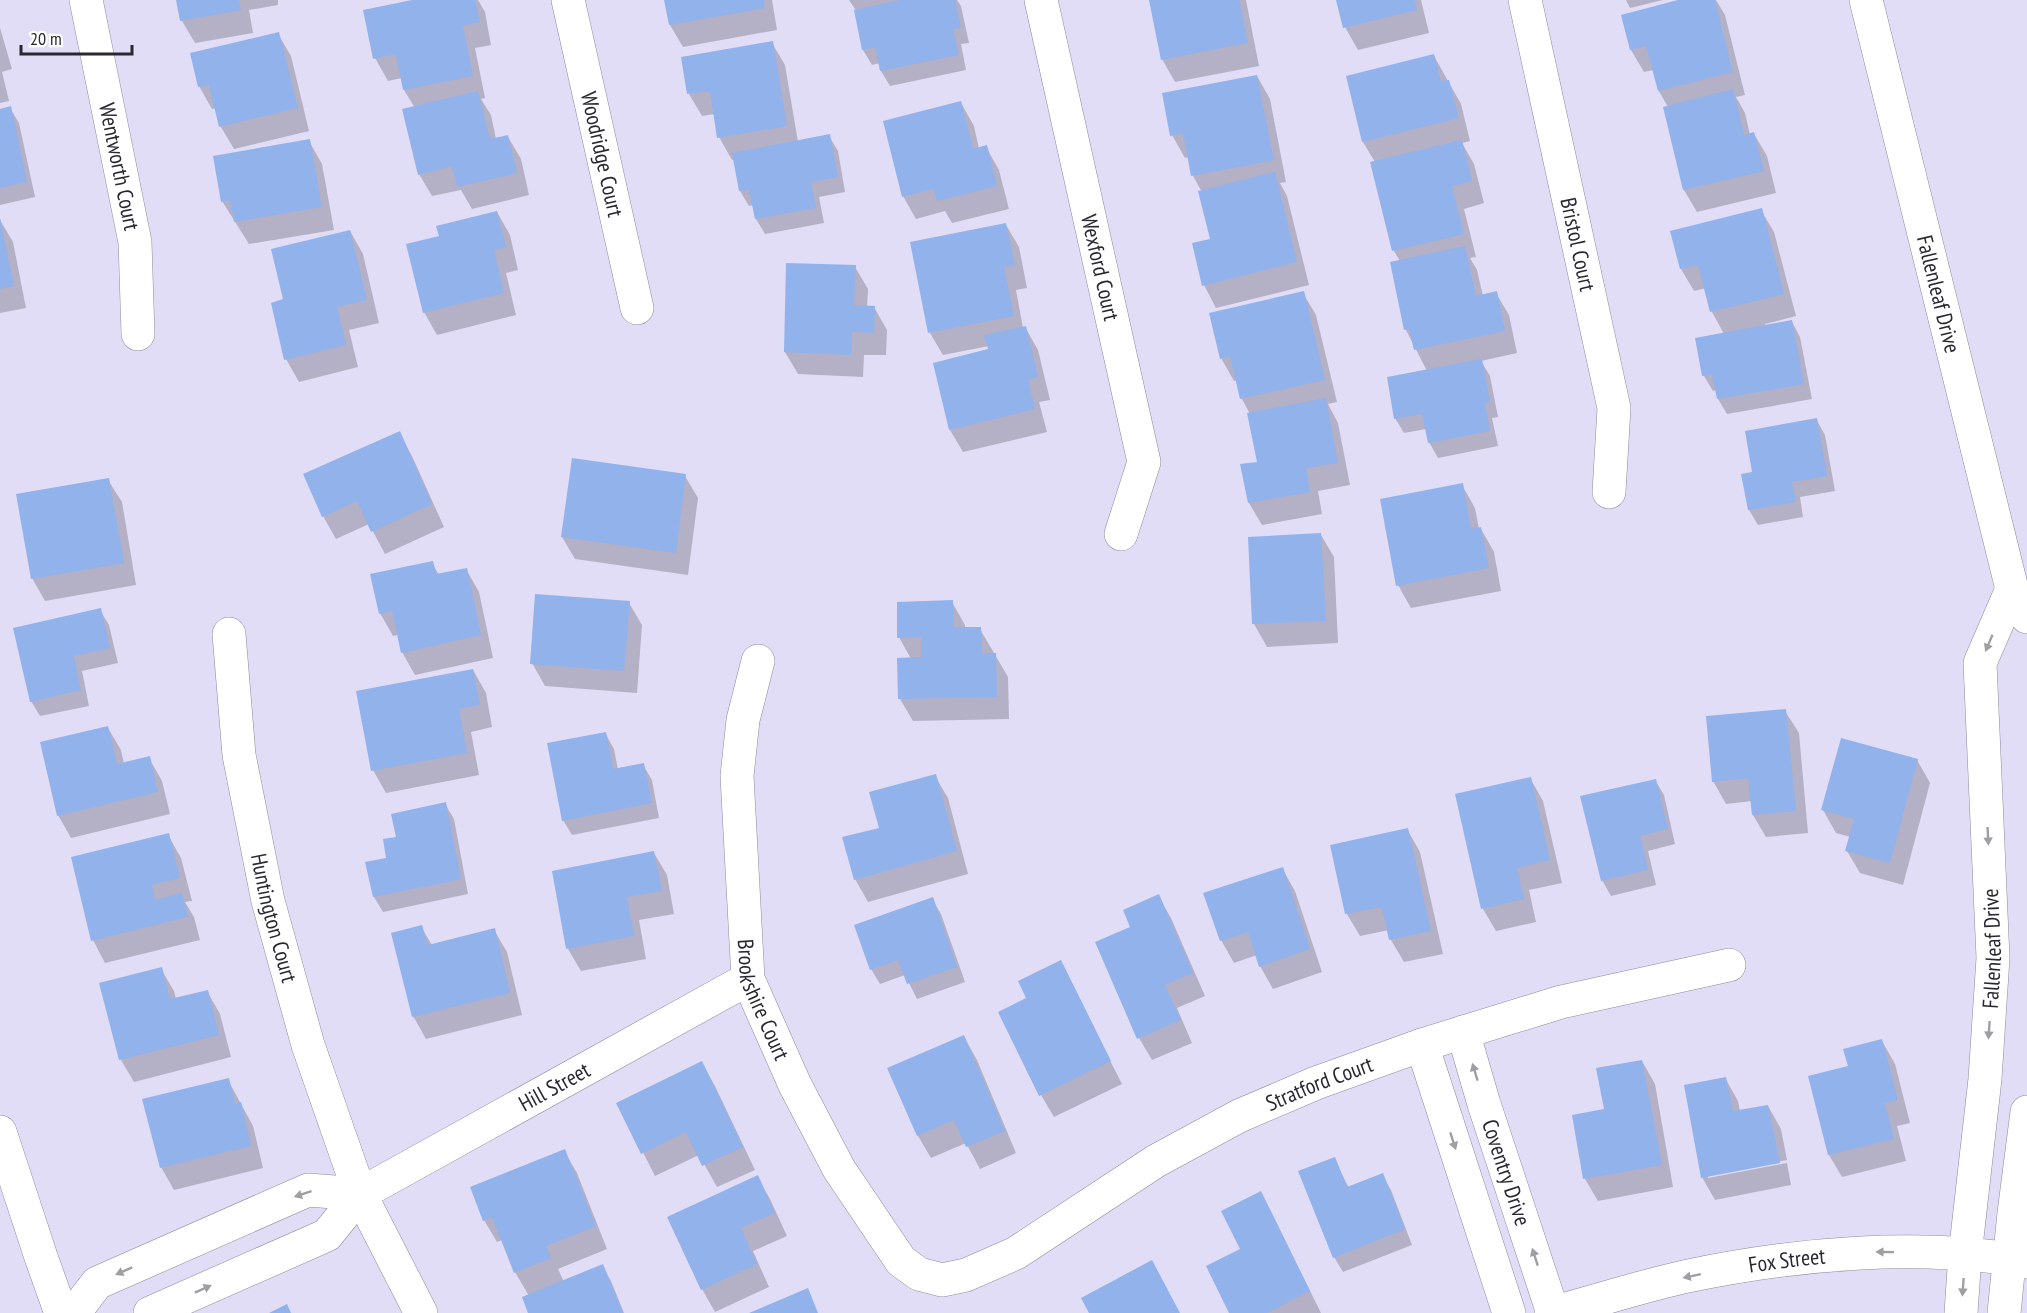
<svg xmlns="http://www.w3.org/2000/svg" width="2027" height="1313" font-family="'PT Sans Narrow',sans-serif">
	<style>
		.shadow { fill: #0003 }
		.building { fill: #91b2ea }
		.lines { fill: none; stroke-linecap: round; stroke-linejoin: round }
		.street-casing { stroke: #8c89a0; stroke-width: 34 }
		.secondary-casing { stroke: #8c89a0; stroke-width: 34 }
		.street { stroke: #fff; stroke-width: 33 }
		.secondary { stroke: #fff; stroke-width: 33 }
		.oneway { fill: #9f9ea2 }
		.labels { text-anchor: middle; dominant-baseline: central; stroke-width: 4.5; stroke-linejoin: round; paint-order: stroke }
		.street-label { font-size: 22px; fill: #292731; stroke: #fff }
	</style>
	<rect width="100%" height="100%" fill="#e1ddf7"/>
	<g class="shadow">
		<path d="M178,0h100v5l-29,5 4,23 -58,10 -13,-22z"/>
		<path d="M419,0h59l7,12 6,33 -16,3 10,50 -4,1 10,16 5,24 12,-2 13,22 8,36 -57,14 -11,-19 -29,6 -13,-22 -4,-66 -11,-18 -2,-12 -14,3 -13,-23z"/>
		<path d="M666,0h106l5,30 -94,17 -13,-22z"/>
		<path d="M849,0h108l4,6 8,37 -8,1 5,26 -76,16 -9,-15 -1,-8 -8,2 -9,-15 -8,-41z"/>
		<path d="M1151,0h95l13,66 -84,16 -13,-23z"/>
		<path d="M1338,0h83l8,33 -71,17 -13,-23z"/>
		<path d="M1626,0h37l-33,8z"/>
		<path d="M1684,0h32l9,15 20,80 -9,2 9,16 5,22 4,-1 13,22 9,37 -79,19 -13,-22 -20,-82 4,-1 -9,-16 -5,-21 -10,2 -13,-22 -8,-34z"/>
		<path d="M0,28l12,41 -10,3 7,29 -9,2z"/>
		<path d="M278,34l13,22 18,75 -75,18 -13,-22 -5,-19 -4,1 -13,-23z"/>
		<path d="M772,43l13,22 13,77 31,-6 9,15 7,41 -26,5 5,26 -59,11 -9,-15 -2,-14 -5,1 -9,-15 -5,-32 -3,1 -13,-23 -4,-23 -13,2 -13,-22 -7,-36z"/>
		<path d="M1434,56l27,48 9,37 -8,2 12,21 10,39 -20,6 12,48 -6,1 7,12 6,26 13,-3 13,22 8,38 -36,8 9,15 8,41 -6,1 6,28 -60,12 -9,-16 -3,-13 -22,4 -9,-15 32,-47 -21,-41 -14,-67 8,-2 -6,-10 -22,-88 3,-1 -12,-20z"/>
		<path d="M1257,76l13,23 16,83 -6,1 7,13 22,89 -93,23 -12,-23 8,-45 -10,-48 -9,-16 -4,-19 -4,1 -13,-23z"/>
		<path d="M961,103l13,23 5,23 7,-2 13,23 10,39 -57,14 -7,-12 -29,8 -13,-23z"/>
		<path d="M10,108l9,15 16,74 -35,8v-95z"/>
		<path d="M309,141l13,23 12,66 -85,14 -27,-43z"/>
		<path d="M1761,210l13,22 22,84 -31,8 1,2 26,-4 8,15 12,62 -85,15 -9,-15 -1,-9 -4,1 -9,-15 -7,-37 27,-5 -12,-22 -6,-24 -12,3 -13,-22z"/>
		<path d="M497,212l13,23 8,35 -12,3 10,42 -79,20 -13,-23 17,-75z"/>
		<path d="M0,220l13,22 13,66 -26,5z"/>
		<path d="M1006,225l13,22 8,41 -11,2 7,38 2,-1 13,23 12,50 -11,2 8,30 -84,20 -13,-22 40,-80 -1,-4 -46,9 -13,-22z"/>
		<path d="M350,231l13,23 16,69 -30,7 9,37 -59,15 -13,-23 -1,-58z"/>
		<path d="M855,267l13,22 -1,18h7l13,23 -1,25h-22l-1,22 -65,-3 -13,-22z"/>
		<path d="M1303,293l13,22 21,87 -9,2 10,19 12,62 -32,6 4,23 -60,11 -13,-22 9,-40 -8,-49 -8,-15 -5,-19 -3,1 -13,-23z"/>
		<path d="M1816,419l9,16 10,56 -35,6 3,20 -45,8 -9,-15 -6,-35 11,-2z"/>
		<path d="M399,433l13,23 32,71 -59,27 -16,-30 -33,15 -13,-23z"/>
		<path d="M685,476l13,22 -10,77 -113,-16 -13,-22z"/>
		<path d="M108,480l14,22 14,83 -91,16 -13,-23z"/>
		<path d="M1462,485l13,23 4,21h2l13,23 7,39 -90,17 -13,-23z"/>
		<path d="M1321,535l13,22 4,86 -71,4 -13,-23 -4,-85z"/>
		<path d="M432,563l7,12 27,-6 13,23 14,66 -78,17 -13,-23 -4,-17 -5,1 -13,-23z"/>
		<path d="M952,602l13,23v4h15l28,48 1,42 -96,2 -13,-22 11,-40 -12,-22z"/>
		<path d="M629,603l13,22 -5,68 -92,-7 -13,-23z"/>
		<path d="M100,610l9,15 9,38 -36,8 7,35 -49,10 -9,-15z"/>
		<path d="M473,670l13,23 6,34 -21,5 8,43 -93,18 -13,-23z"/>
		<path d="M1785,711l14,22 9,100 -42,4 -13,-22 -1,-14 -26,3 -13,-23z"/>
		<path d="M108,728l13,22 3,14 25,-6 13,23 8,33 -99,24 -13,-23z"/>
		<path d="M605,733l9,16 4,21 25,-5 9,15 7,38 -87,17 -9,-15z"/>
		<path d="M1917,760l13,23 -27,102 -43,-12 -13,-22 4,-14 -15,-4 -13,-23z"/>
		<path d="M935,776l13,22 20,76 -100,28 -13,-23z"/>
		<path d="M1530,778l13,23 19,82 -33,7 7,32 -40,9 -13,-22 -26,-114z"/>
		<path d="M1655,780l9,15 11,49 -27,7 8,34 -45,11 -9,-16z"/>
		<path d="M445,804l9,15 14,75 -85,18 -9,-15 -7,-34 21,-4 10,-21z"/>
		<path d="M1407,829l13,23 23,102 -39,8 -13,-22 -2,-10 -29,6 -13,-22 -15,-68z"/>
		<path d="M168,835l13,23 11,43 -7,1 9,15 6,23 -95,23 -12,-23z"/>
		<path d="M654,853l13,22 7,39 -35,6 7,39 -65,12 -13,-22z"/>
		<path d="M1282,868l13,23 27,81 -49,17 -13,-23 -3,-11 -23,8 -13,-23z"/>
		<path d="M1158,896l13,22 34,78 -28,12 15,35 -40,17 -13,-22 -7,-111z"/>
		<path d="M932,899l9,15 24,68 -48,17 -12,-24 -25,9 -9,-15z"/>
		<path d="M421,927l11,18 62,-15 13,22 15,63 -96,24 -13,-23z"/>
		<path d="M1060,962l62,122 -68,33 -13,-22 -13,-96z"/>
		<path d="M161,969l13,22 2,8 31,-8 13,23 11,43 -97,25 -13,-22 -20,-76z"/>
		<path d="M964,1037l13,23 39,93 -36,16 -14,-26 -35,15 -13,-22 -29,-67z"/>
		<path d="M1882,1041l13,23 15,59 -13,3 9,35 -64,16 -13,-22 -20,-78 40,-10z"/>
		<path d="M1642,1061l13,23 18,103 -75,14 -13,-22 -12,-63 33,-6z"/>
		<path d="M702,1063l13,23 40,84 -38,17 -18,-32 -44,21 -37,-73z"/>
		<path d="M1725,1078l13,23 2,10 28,-5 13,23 6,31 -79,15v3l79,-15 4,22 -76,15 -13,-23z"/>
		<path d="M228,1080l25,46 10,42 -89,22 -13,-23z"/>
		<path d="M564,1151l13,22 30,76 -49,20 6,13 38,-16 9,15 13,32h-94l-1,-17 -14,-24 -13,-32 -5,2 -13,-22z"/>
		<path d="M1334,1159l15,29 33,-13 9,15 21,55 -69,27 -9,-15z"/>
		<path d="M757,1177l13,22 17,37 -34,15 16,36 -54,25 -13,-23z"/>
		<path d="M1261,1193l12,23 48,97h-90l11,-63z"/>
	</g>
	<g class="building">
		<path d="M176,0h63l2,10 -61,11z"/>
		<path d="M412,0h63l5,22 -17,4 10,50 -70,14 -7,-36 -23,5 -10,-49z"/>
		<path d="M664,0h100l1,8 -96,17z"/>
		<path d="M900,0h55l6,28 -8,1 6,26 -79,16 -5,-24 -13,3 -8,-40z"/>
		<path d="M1149,0h90l9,43 -87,17z"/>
		<path d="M1336,0h79l2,10 -74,18z"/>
		<path d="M1678,0h37l18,72 -75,19 -12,-45 -16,4 -9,-35z"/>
		<path d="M279,32l19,76 -79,19 -10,-42 -11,2 -8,-34z"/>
		<path d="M773,41l14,85 -70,12 -7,-47 -23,3 -6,-37z"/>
		<path d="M1434,54l7,27 8,-1 10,38 -97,24 -16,-66z"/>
		<path d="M1257,75l17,85 -83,16 -8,-43 -13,3 -8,-43z"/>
		<path d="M1733,89l11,46 10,-3 10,39 -81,19 -20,-83z"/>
		<path d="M478,91l12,48 18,-4 9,38 -60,14 -5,-21 -34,9 -16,-66z"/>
		<path d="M961,101l12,48 14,-4 10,41 -60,15 -3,-12 -32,8 -19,-76z"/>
		<path d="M11,106l16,76 -27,6v-79z"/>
		<path d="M830,134l8,43 -27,5 5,26 -61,11 -6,-29 -10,1 -7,-38z"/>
		<path d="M310,139l12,68 -88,15 -4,-22 -9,2 -8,-46z"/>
		<path d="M1462,140l10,41 -20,5 12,48 -72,17 -22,-89z"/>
		<path d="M1275,172l22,90 -95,24 -10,-43 18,-4 -12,-48z"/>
		<path d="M1762,208l22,86 -74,18 -12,-47 -18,4 -10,-38z"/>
		<path d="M497,211l9,36 -12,3 10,43 -81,20 -17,-69 33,-8 -3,-10z"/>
		<path d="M0,218l14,68 -14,3z"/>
		<path d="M1006,223l9,42 -11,2 10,49 -86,17 -18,-91z"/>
		<path d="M350,230l17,70 -30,7 9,38 -62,15 -13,-57 12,-4 -12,-50z"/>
		<path d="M1465,246l11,50 21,-5 8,40 -91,19 -5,-21 -5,1 -14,-68z"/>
		<path d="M786,263l70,2 -2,40 21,1 -1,27 -22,-1 -1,23 -67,-3z"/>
		<path d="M1304,291l21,89 -85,19 -10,-43 -10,3 -11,-46z"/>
		<path d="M1792,320l12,64 -87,15 -5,-24 -10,1 -7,-38z"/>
		<path d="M1026,326l12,51 -10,3 7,29 -86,21 -16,-67 55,-14 -4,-14z"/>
		<path d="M1482,359l8,43 -5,1 5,28 -62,12 -6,-29 -28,5 -7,-42z"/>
		<path d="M1326,398l12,65 -32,5 4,24 -62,11 -8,-39 17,-2 -10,-49z"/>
		<path d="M1817,418l10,58 -35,6 4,20 -48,8 -7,-36 11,-2 -7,-41z"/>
		<path d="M400,431l32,73 -61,28 -14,-31 -35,16 -19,-43z"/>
		<path d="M572,458l114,16 -10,79 -115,-16z"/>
		<path d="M109,478l15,85 -93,16 -15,-85z"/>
		<path d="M1463,483l8,46 10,-2 8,41 -93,18 -16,-87z"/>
		<path d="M1321,533l5,88 -74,3 -4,-87z"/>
		<path d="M433,561l3,13 31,-6 14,67 -80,18 -9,-42 -13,3 -9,-40z"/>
		<path d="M535,594l95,7 -6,70 -94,-7z"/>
		<path d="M953,600l1,27h27l1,26h14l1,44 -99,2 -1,-41 24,-1v-20l-24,1v-36z"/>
		<path d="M101,608l9,40 -36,8 7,34 -51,12 -17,-74z"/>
		<path d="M473,669l7,36 -21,4 8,44 -96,18 -15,-80z"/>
		<path d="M1786,709l10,102 -44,4 -4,-37 -36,4 -6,-66z"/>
		<path d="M108,726l9,38 33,-8 8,36 -101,24 -17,-74z"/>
		<path d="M606,732l7,37 31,-6 8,40 -90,18 -15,-78z"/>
		<path d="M1841,738l77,21 -28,104 -45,-12 9,-32 -33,-9z"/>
		<path d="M936,774l21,77 -103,29 -12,-43 37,-9 -10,-36z"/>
		<path d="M1531,777l19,83 -33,8 7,31 -43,10 -26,-115z"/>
		<path d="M1656,779l12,50 -28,7 8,34 -47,11 -21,-85z"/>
		<path d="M446,802l15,77 -88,18 -8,-35 21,-4 -3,-19 13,-2 -5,-23z"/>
		<path d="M1408,828l23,103 -42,9 -7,-33 -37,7 -15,-69z"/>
		<path d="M169,833l11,45 -28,7 3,15 27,-7 6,24 -97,24 -20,-84z"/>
		<path d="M654,851l8,40 -35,6 7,39 -68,13 -14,-78z"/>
		<path d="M1283,867l27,82 -51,18 -11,-35 -28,9 -17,-48z"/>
		<path d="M1159,894l34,79 -28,12 16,35 -44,19 -42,-97 35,-15 -7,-17z"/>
		<path d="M933,897l24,70 -50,17 -9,-24 -28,10 -16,-45z"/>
		<path d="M422,925l6,20 67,-17 15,65 -98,24 -21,-84z"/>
		<path d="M1061,960l50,101 -72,35 -41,-84 28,-14 -8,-17z"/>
		<path d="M162,967l8,32 38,-9 11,45 -100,25 -20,-77z"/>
		<path d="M964,1035l41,96 -39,16 -12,-27 -37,16 -30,-68z"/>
		<path d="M1882,1039l16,61 -13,3 9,36 -66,16 -20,-79 40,-10 -5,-17z"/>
		<path d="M1642,1060l20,105 -79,14 -11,-64 32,-6 -8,-41z"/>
		<path d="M702,1061l41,86 -41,19 -16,-34 -45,22 -25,-51z"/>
		<path d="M1726,1077l7,34 35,-6 12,58 -79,15 -17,-93z"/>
		<path d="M229,1078l6,26 6,-2 10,44 -91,22 -18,-69z"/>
		<path d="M565,1149l31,77 -50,20 5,12 -37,15 -22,-56 -9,4 -13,-34z"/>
		<path d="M1335,1157l12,30 36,-14 22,56 -72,29 -35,-87z"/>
		<path d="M758,1175l17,38 -34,15 16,36 -56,26 -34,-73z"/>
		<path d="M1261,1191l49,100 -43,22h-38l-23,-47 34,-17 -19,-38z"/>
		<path d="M1152,1260l28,53h-91l-8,-15z"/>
		<path d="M603,1264l20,49h-95l-6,-16z"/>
		<path d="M808,1288l10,25h-69z"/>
		<path d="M287,1304l4,9h-22z"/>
	</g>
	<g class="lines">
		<defs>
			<g id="street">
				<path id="s1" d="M86,0l49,242 3,92"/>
				<path id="s2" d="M568,0l69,308"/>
				<path id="s3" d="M1041,0l103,462 -23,72"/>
				<path id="s4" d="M1525,0l89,408 -5,84"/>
				<path id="s5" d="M1866,0l146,589 15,28"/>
				<path id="s6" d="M229,634l10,121 29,146 40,144 52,149 61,119"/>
				<path id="s7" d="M758,661l-15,59 -6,56 11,203 47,106 44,84 62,92 18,13 23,6 24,-5 50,-22 140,-92 83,-45 77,-33 106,-38 139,-43 168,-37"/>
				<path id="s8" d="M1463,1032l21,72 69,209"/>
				<path d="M1422,1045l87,268"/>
				<path d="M74,1313l23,-30 211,-93 52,4"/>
				<path id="s9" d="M150,1313l177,-78 33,-41 388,-215"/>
				<path id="s10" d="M1961,1313l4,-58 20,-176 8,-121 -13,-295 32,-74"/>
				<path d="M2004,1313l10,-100 13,-101"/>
			</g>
			<g id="secondary">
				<path d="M0,1132l41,125 20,56"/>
				<path id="s11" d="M1551,1313c46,-12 91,-27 137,-37 105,-22 233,-34 339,-14"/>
			</g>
		</defs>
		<use href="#street" class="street-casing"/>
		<use href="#secondary" class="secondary-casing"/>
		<use href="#street" class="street"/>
		<use href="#secondary" class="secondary"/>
	</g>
	<defs><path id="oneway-solid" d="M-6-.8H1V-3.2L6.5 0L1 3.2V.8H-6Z" transform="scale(1.5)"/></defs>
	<g class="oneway">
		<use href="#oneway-solid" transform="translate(1989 643) rotate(113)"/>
		<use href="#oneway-solid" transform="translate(1988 836) rotate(87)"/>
		<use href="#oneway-solid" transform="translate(1989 1030) rotate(94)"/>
		<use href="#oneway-solid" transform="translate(1475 1072) rotate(-107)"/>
		<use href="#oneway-solid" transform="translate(1453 1141) rotate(72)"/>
		<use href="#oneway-solid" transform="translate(303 1194) rotate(162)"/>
		<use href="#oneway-solid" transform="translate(1885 1252) rotate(-179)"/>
		<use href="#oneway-solid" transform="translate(1535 1257) rotate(-108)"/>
		<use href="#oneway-solid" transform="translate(124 1271) rotate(156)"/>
		<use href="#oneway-solid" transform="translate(1692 1276) rotate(168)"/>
		<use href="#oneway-solid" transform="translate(1963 1287) rotate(94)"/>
		<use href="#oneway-solid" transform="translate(203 1289) rotate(-24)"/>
	</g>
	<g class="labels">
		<g class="street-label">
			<text stroke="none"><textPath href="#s2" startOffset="158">Woodridge Court</textPath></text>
			<text stroke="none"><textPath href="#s1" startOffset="170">Wentworth Court</textPath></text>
			<text stroke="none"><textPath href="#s4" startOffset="250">Bristol Court</textPath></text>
			<text stroke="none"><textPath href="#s3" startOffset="274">Wexford Court</textPath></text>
			<text stroke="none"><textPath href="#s5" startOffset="303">Fallenleaf Drive</textPath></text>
			<text stroke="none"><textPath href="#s6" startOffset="288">Huntington Court</textPath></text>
			<text stroke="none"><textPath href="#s10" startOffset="366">Fallenleaf Drive</textPath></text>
			<text stroke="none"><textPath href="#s7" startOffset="344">Brookshire Court</textPath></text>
			<text stroke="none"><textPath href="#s7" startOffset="1116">Stratford Court</textPath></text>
			<text stroke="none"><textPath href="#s9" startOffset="468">Hill Street</textPath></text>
			<text stroke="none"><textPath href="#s8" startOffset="147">Coventry Drive</textPath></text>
			<text stroke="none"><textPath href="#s11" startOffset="242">Fox Street</textPath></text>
		</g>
	</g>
	<path d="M21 45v9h111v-9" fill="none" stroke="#292731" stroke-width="3"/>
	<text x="30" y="45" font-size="18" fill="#292731" stroke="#ffffff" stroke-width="4.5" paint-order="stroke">20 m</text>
</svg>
